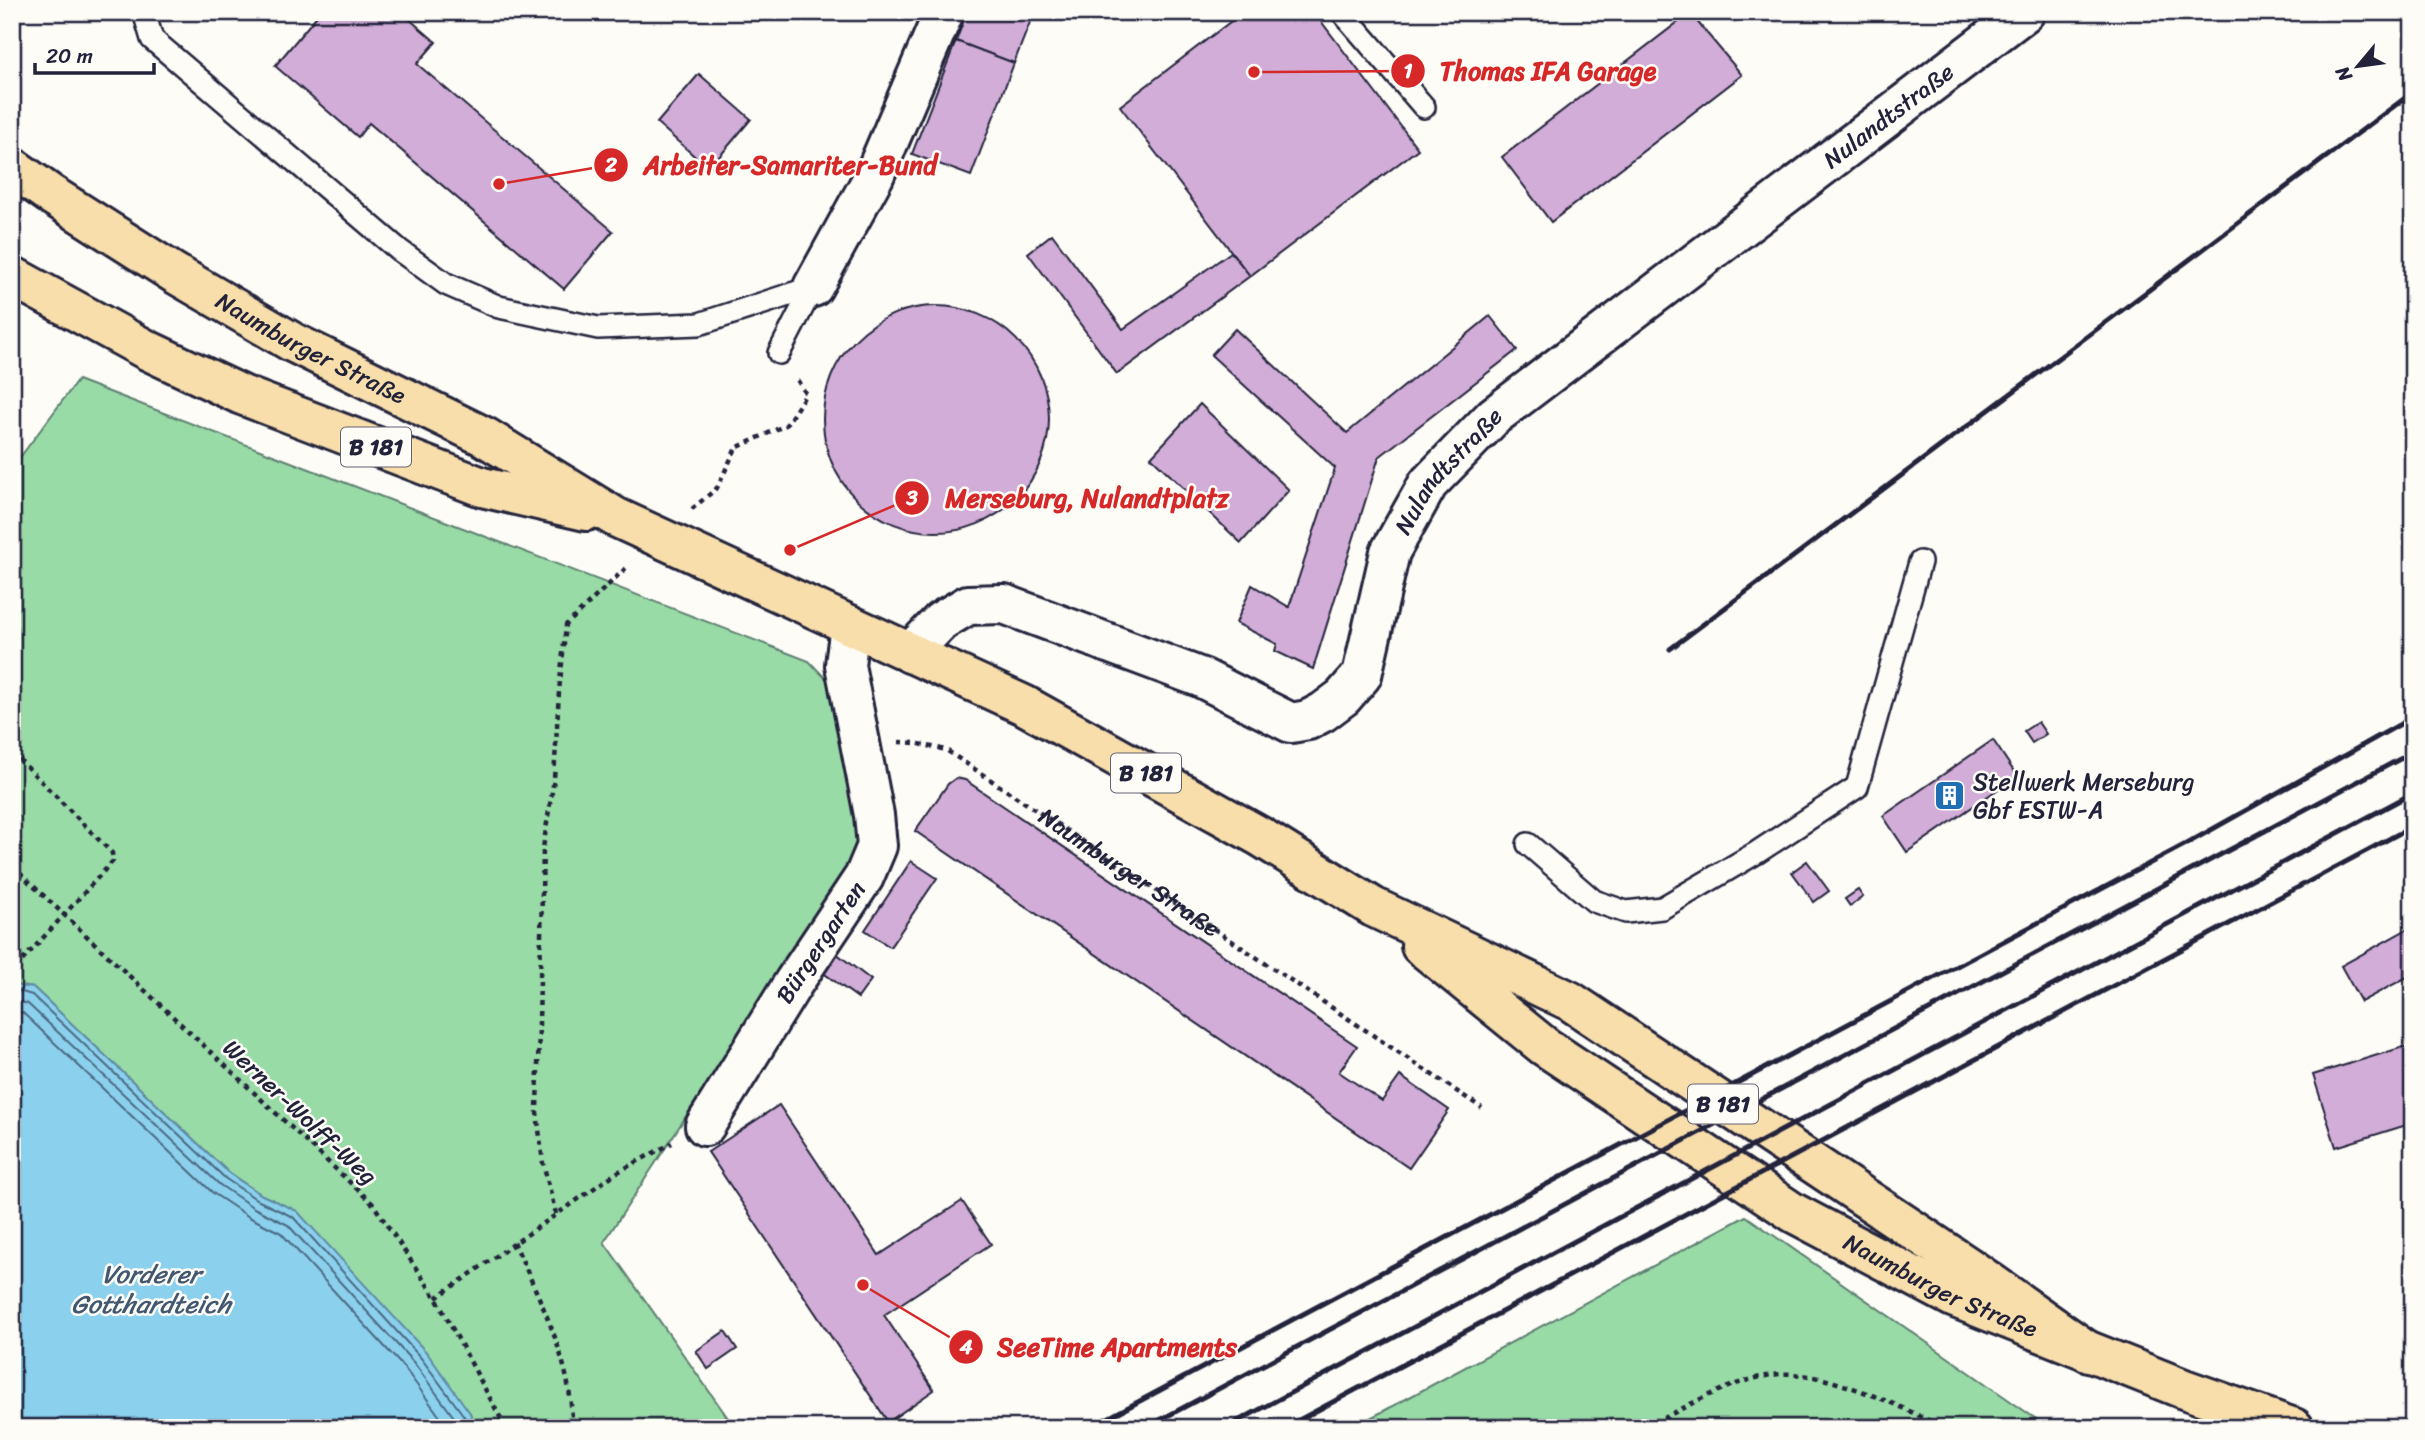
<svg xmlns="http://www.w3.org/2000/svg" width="2425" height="1440" font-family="Sriracha,sans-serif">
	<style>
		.green { fill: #98dba6; stroke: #5d7e70; stroke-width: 2 }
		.water { fill: #8bd1ed; stroke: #618ba6; stroke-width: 2 }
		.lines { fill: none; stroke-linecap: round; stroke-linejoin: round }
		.shore { stroke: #4c6882; stroke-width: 2 }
		.building { fill: #d1add7; stroke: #22223b; stroke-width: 2 }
		.service-casing { stroke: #22223b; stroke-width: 26 }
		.minor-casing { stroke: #22223b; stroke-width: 44 }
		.primary-casing { stroke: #22223b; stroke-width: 44 }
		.path { stroke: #22223b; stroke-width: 4.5; stroke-dasharray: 5 5; stroke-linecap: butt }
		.service { stroke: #fdfcf7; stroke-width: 21 }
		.minor { stroke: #fdfcf7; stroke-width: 38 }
		.primary { stroke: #f8deab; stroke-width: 38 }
		.rail { stroke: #22223b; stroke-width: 5 }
		.labels { text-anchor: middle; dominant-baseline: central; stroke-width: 5; stroke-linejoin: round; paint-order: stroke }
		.shield { fill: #fdfcf7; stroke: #646373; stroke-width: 2 }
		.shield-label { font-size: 23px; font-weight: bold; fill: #22223b }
		.street-label { font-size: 24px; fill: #22223b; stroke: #fdfcf7 }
		.poi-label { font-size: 24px; fill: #22223b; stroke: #fdfcf7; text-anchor: start }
		.water-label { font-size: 26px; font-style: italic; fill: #425770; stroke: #fdfcf7 }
		.leader { fill: none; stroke: #d62828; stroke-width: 2.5 }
		.callout-dot { fill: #d62828; stroke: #fdfcf7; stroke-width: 2.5 }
		.mark-label { font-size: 21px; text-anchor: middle; font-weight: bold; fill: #fff }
		.callout-label { font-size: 26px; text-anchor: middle; font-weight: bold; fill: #d62828; stroke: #fdfcf7; stroke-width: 5; stroke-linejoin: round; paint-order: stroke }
	</style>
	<rect width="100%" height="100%" fill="#fdfcf7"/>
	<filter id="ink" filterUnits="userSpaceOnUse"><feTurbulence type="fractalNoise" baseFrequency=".0143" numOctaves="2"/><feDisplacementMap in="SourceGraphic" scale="14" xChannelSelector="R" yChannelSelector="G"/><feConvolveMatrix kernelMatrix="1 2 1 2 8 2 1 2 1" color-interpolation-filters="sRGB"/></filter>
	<g filter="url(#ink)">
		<g class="green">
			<path d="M78,380l731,281 22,23 28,167 -255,391 131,186h-260l-5,-15 -173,-202 -35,-16 -32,-21 -196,-186 -15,-2 -7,-6v-512z"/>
			<path d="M1746,1216l303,212h-699l30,-15z"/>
		</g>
		<path class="water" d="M12,980l7,6 15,2 196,186 32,21 35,16 130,142 43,60 5,15h-463z"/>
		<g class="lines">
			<g class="shore">
				<path d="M12,989l20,6 194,184 33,22 34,16 128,141 43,58 4,12"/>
				<path d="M12,1000l16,4 192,181 34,23 34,17 126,138 42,57 3,8"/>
				<path d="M12,1011l11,2 190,180 36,24 32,16 125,137 42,58"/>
			</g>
		</g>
		<g class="building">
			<path d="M320,12h81l35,30 -19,22 196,167 -49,58 -195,-166 -11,14 -83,-71z"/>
			<path d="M967,12h67l-20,51 -58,-22z"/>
			<path d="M1243,12h71l104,137 -168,127 -130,-170z"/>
			<path d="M1690,13l52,62 -191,147 -49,-65z"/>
			<path d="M956,41l58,22 -43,113 -59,-22z"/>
			<path d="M699,74l52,45 -42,50 -52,-46z"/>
			<path d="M1052,234l71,95 108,-77 19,24 -133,98 -89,-121z"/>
			<circle cx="936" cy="419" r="113"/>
			<path d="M1490,316l27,34 -138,107 -66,212 -38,-18 2,-7 -41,-21 16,-38 37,22 46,-139 -124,-113 24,-26 112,104z"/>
			<path d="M1200,404l89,86 -48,53 -90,-86z"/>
			<path d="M2038,722l8,12 -14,9 -8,-12z"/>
			<path d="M1993,740l24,36 -110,76 -24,-36z"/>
			<path d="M956,778l9,2 392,266 -18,26 43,29 18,-25 49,34 -40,58 -494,-337 33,-47z"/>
			<path d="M911,861l26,17 -47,69 -25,-17z"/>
			<path d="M1807,861l22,30 -15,11 -22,-30z"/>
			<path d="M1858,890l5,7 -13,9 -5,-7z"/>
			<path d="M2413,926v48l-52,28 -20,-36z"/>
			<path d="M836,953l35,27 -13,18 -36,-26z"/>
			<path d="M2413,1044v79l-77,24 -23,-72z"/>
			<path d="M779,1105l100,150 83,-54 29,43 -107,71 50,75 -46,32 -180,-270z"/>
			<path d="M725,1331l12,18 -29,20 -12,-18z"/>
		</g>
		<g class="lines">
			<defs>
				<g id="service">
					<path d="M144,12l8,27 247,211 47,34 53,23 99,21 101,-4 114,-37"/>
					<path d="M1342,12l82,95"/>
					<path d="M779,353l34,-66"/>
					<path d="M1528,844l66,57 32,11 36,-4 94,-55 101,-66 63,-225"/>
				</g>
				<g id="minor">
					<path d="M813,287l61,-111 70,-164"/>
					<path id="s2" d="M910,653l31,-32 27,-16 36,-1 198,74 89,45 17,-3 15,-8 20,-15 19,-22 28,-123 38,-68 66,-68 531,-404"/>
					<path id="s3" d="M705,1126l89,-144 70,-105 13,-31 -3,-31 -29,-150 5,-40"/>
				</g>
				<g id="primary">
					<path id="s4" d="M12,167l38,27 124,79 118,69 193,95 130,80 409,188 237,132 112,70 197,94 397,265 122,86"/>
					<path d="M12,276l135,74 95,45 240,92 104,24"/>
					<path id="s5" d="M1421,946l123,100 250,167 159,84 231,92 110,39"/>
				</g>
			</defs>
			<use href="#service" class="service-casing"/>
			<use href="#minor" class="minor-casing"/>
			<use href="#primary" class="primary-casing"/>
			<g class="path">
				<path d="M692,509l25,-21 19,-40 50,-23 20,-31 -10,-16"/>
				<path id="s1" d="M899,742l16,1 31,7 536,358"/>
				<path d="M12,752l100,101 1,8 -92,101"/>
				<path d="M12,866l361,338 63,94 70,130"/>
				<path d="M556,1214l-13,-51 -6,-51 6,-264 11,-69 5,-88 7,-66 62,-59"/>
				<path d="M514,1242c26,59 59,120 58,186"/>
				<path d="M436,1298l180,-125 56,-30"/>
				<path d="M1646,1428c41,-22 87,-50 135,-54 45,-3 122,33 163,54"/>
			</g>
			<use href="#service" class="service"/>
			<use href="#minor" class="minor"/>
			<use href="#primary" class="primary"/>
			<g class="rail">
				<path d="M1670,649l743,-557"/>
				<path d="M1089,1428l1097,-584 227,-127"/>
				<path d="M1145,1428l1268,-676"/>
				<path d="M1225,1428l1188,-635"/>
				<path d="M1284,1428l1129,-602"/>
			</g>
		</g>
	</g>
	<defs>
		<symbol id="building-square" viewBox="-11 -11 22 22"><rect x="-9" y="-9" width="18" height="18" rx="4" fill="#1f6fb2" stroke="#fdfcf7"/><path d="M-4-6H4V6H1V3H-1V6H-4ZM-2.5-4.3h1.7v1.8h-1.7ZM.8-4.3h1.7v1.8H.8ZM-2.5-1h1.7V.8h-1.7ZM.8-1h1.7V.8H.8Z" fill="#fff"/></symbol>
	</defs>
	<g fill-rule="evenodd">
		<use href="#building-square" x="1932" y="778" width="35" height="35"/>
	</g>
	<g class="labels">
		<g class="shield">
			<rect x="341" y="427.5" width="70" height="39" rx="5"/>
			<rect x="1111" y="753.5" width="70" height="39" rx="5"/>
			<rect x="1688" y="1084.5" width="70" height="39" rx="5"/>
		</g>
		<g class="shield-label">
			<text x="376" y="447">B 181</text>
			<text x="1146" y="773">B 181</text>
			<text x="1723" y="1104">B 181</text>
		</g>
		<g class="street-label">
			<text stroke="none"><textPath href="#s2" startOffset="1306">Nulandtstraße</textPath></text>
			<text stroke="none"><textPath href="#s4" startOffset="350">Naumburger Straße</textPath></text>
			<text stroke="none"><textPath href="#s2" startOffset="738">Nulandtstraße</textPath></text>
			<text stroke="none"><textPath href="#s1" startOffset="268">Naumburger Straße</textPath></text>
			<text stroke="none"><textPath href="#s3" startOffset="217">Bürgergarten</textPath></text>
			<text transform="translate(300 1112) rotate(43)">Werner-Wolff-Weg</text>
			<text stroke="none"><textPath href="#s5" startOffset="623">Naumburger Straße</textPath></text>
		</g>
		<g class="poi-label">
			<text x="1973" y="782">Stellwerk Merseburg<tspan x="1973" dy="28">Gbf ESTW-A</tspan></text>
		</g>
		<g class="water-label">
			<text x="151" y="1274">Vorderer<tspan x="151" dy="30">Gotthardteich</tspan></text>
		</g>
	</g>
	<path class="leader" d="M1254 72L1408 71M499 184L611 165M790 550L912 498M863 1285L966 1347"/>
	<g class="callout-dot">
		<circle cx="1254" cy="72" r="7"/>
		<circle cx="499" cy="184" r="7"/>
		<circle cx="790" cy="550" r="7"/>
		<circle cx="863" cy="1285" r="7"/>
		<circle cx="1408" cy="71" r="18"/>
		<circle cx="611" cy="165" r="18"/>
		<circle cx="912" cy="498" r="18"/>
		<circle cx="966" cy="1347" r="18"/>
	</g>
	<g class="mark-label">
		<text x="1408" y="78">1</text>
		<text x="611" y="172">2</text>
		<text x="912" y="505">3</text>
		<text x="966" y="1354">4</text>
	</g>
	<g class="callout-label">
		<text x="1548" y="80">Thomas IFA Garage</text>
		<text x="790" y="174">Arbeiter-Samariter-Bund</text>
		<text x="1087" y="507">Merseburg, Nulandtplatz</text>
		<text x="1117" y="1356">SeeTime Apartments</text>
	</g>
	<rect width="2425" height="1440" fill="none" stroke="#fdfcf7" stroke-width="42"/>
	<rect x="21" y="21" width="2383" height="1398" fill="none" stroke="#22223b" stroke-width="2.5" filter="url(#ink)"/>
	<g transform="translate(2358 66) rotate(241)" stroke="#fdfcf7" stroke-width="5" paint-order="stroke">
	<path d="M0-5L12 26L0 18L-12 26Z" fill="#22223b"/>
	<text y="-10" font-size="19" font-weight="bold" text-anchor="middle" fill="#22223b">N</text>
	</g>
	<path d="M35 63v10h119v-10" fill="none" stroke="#22223b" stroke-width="3.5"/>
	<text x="46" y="63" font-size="21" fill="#22223b" stroke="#fdfcf7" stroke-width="5" paint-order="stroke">20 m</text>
</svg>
